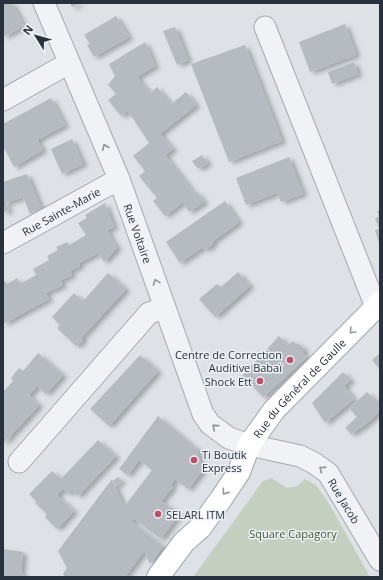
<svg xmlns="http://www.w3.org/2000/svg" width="383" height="580" font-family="'Open Sans',sans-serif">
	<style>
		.green { fill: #c5cfc0 }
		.building { fill: #b6bbc2; filter: url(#shadow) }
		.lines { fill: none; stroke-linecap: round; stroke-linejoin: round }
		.minor-casing { stroke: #a4a9b0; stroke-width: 23 }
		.major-casing { stroke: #9ea7b1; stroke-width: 24 }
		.minor { stroke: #f0f2f5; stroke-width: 21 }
		.major { stroke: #fff; stroke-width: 22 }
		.oneway { stroke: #8c9298 }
		.oneway2 { stroke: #94989e }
		.poi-dot { fill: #c24c66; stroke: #edf0f4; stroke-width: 1.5 }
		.labels { text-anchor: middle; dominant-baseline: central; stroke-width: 3; stroke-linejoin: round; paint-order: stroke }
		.street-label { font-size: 11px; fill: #28313c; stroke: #edf0f4 }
		.poi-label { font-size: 11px; fill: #28313c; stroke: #edf0f4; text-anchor: end }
		.park-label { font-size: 11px; fill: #3f5637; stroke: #edf0f4 }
	</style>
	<defs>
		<filter id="shadow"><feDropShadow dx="4.5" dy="2.5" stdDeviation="2" flood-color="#0004"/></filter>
	</defs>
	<rect width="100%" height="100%" fill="#dee2e6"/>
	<path class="green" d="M272,478l15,10 10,-2 8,-7 11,6 14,20 40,72h-177l70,-96z"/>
	<g class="building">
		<path d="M3,3h9l12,23 -21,11z"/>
		<path d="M70,3h11l-9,4z"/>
		<path d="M116,16l13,21 -35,20 -7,-12 3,-1 -6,-9z"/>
		<path d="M345,24l11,31 -46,17 -11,-30z"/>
		<path d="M175,27l13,33 -11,5 -14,-34z"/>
		<path d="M145,42l10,24 -18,11 13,16 7,-6 14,17 15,-12 10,13 -36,29 13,15 -8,6 30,39 2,-2 7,10 -15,10 -6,-10 -18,14 -12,-15 4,-3 -18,-22 6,-5 -12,-15 16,-13 -21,-32 -7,5 -13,-16 8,-6 -8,-9 7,-9 -6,-12z"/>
		<path d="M245,45l37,96 -53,21 -38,-98z"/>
		<path d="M354,62l4,12 -26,10 -4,-12z"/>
		<path d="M51,98l14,27 -28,15 6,10 -29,17 -11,-21v-22z"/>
		<path d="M72,139l11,25 -21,10 -11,-25z"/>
		<path d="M202,155l6,8 -10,6 -6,-8z"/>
		<path d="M289,157l14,37 -22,8 -4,-9 -31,12 -10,-27z"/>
		<path d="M27,174l14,34 -11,6 -7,-17 -17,6 3,7 -6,3v-31z"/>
		<path d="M225,201l14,21 -27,20 1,2 -8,6 -2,-3 -23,16 -14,-21z"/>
		<path d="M105,203l9,24 -7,3 10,18 -13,14 -6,-9 -19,10 1,3 -10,5 2,4 -12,6 3,4 -17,8 3,6 -46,25v-43l1,-1 3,4 10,-6 3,6 16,-9 -3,-6 16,-9 -2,-4 11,-6 -2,-3 11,-5 2,3 17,-10 -8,-12 9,-5 -2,-3z"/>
		<path d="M380,210v36l-5,-16 4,-1 -4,-11 4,-1 -2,-6z"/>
		<path d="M238,272l12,14 -35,31 -16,-18 18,-15 4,3z"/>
		<path d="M108,273l18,16 -45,49 2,3 -7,5 -19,-18 3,-3 -8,-8 22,-24 9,8z"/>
		<path d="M279,336l9,9 5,-4 3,3 1,-1 8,6 -3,3 5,5 -44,40 -17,-18 -2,2 -3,-4z"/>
		<path d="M38,353l25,22 -17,19 -9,-8 -8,9 10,10 -36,39v-52l10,-11 -2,-3 8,-10 4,3z"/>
		<path d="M380,353v16l-8,-9z"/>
		<path d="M140,355l18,16 -49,55 -19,-17z"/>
		<path d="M343,372l8,8 -7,6 10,13 -29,24 -13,-20z"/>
		<path d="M367,392l13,13v6l-15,14 -14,9 -6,-6 12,-11 -8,-9z"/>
		<path d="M158,416l38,32 7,22 -15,19 -13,-10 -4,6 2,2 -12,14 18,13 -18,25 -26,-20 -4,2 32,25 -13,18 -6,-13 -19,26h-60l-2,-3 4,-6 -9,-17 54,-72 12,28 28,-37 -13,-10 -11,15 -9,-6z"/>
		<path d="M98,440l18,16 -38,40 -6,-6 -4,4 -5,-5 -6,6 17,16 -17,18 -12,-12 2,-3 -12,-11 2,-1 -8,-8 23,-23 9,8z"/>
		<path d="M118,477l4,4 -6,5 -3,-5z"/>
		<path d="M3,549l20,3 -2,21 5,4h-23z"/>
	</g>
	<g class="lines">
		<defs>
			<g id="minor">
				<path id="s1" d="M44,3l75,176 84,235 7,10 19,14 20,7 51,11 14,7 14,10 52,87"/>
				<path d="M265,27l111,280"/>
				<path d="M3,100l66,-37"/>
				<path id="s2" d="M3,243l116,-64"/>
				<path d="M19,462l130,-149 16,-5"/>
			</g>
			<g id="major">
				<path id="s3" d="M158,577l26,-35 16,-14 21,-29 18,-27 10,-27 25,-35 106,-107"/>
			</g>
		</defs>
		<use href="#minor" class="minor-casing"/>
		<use href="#major" class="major-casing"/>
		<use href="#minor" class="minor"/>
		<use href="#major" class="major"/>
	</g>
	<defs><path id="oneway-chevron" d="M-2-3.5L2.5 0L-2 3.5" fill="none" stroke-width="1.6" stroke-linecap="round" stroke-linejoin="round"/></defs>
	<g class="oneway">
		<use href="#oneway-chevron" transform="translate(105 147) rotate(-113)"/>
		<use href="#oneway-chevron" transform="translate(156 282) rotate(-110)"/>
		<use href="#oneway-chevron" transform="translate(215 427) rotate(-140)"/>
		<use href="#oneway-chevron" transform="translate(322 469) rotate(-143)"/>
	</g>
	<g class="oneway2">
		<use href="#oneway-chevron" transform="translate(352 331) rotate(135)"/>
		<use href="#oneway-chevron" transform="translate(225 492) rotate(125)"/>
	</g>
	<g class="poi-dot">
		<circle cx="290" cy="360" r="4"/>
		<circle cx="260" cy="381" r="4"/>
		<circle cx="194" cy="460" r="4"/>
		<circle cx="158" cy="514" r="4"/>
	</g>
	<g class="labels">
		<g class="street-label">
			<text stroke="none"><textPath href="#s2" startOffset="66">Rue Sainte-Marie</textPath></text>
			<text stroke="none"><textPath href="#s1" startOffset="249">Rue Voltaire</textPath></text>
			<text stroke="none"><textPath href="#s3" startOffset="238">Rue du Général de Gaulle</textPath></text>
			<text stroke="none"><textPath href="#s1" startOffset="615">Rue Jacob</textPath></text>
		</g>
		<g class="poi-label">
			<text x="282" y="354">Centre de Correction<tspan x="282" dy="13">Auditive Babaï</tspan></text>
			<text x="252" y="381">Shock Ett</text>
			<text x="202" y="454" text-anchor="start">Ti Boutik<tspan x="202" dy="13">Express</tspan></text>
			<text x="166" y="514" text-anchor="start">SELARL ITM</text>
		</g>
		<g class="park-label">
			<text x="293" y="533">Square Capagory</text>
		</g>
	</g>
	<rect width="383" height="580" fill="none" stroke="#28313c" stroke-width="8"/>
	<g transform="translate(36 36) rotate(307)" stroke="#edf0f4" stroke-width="3" paint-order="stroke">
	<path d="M0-3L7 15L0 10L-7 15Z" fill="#28313c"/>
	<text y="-6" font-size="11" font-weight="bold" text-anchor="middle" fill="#28313c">N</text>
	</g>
</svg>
